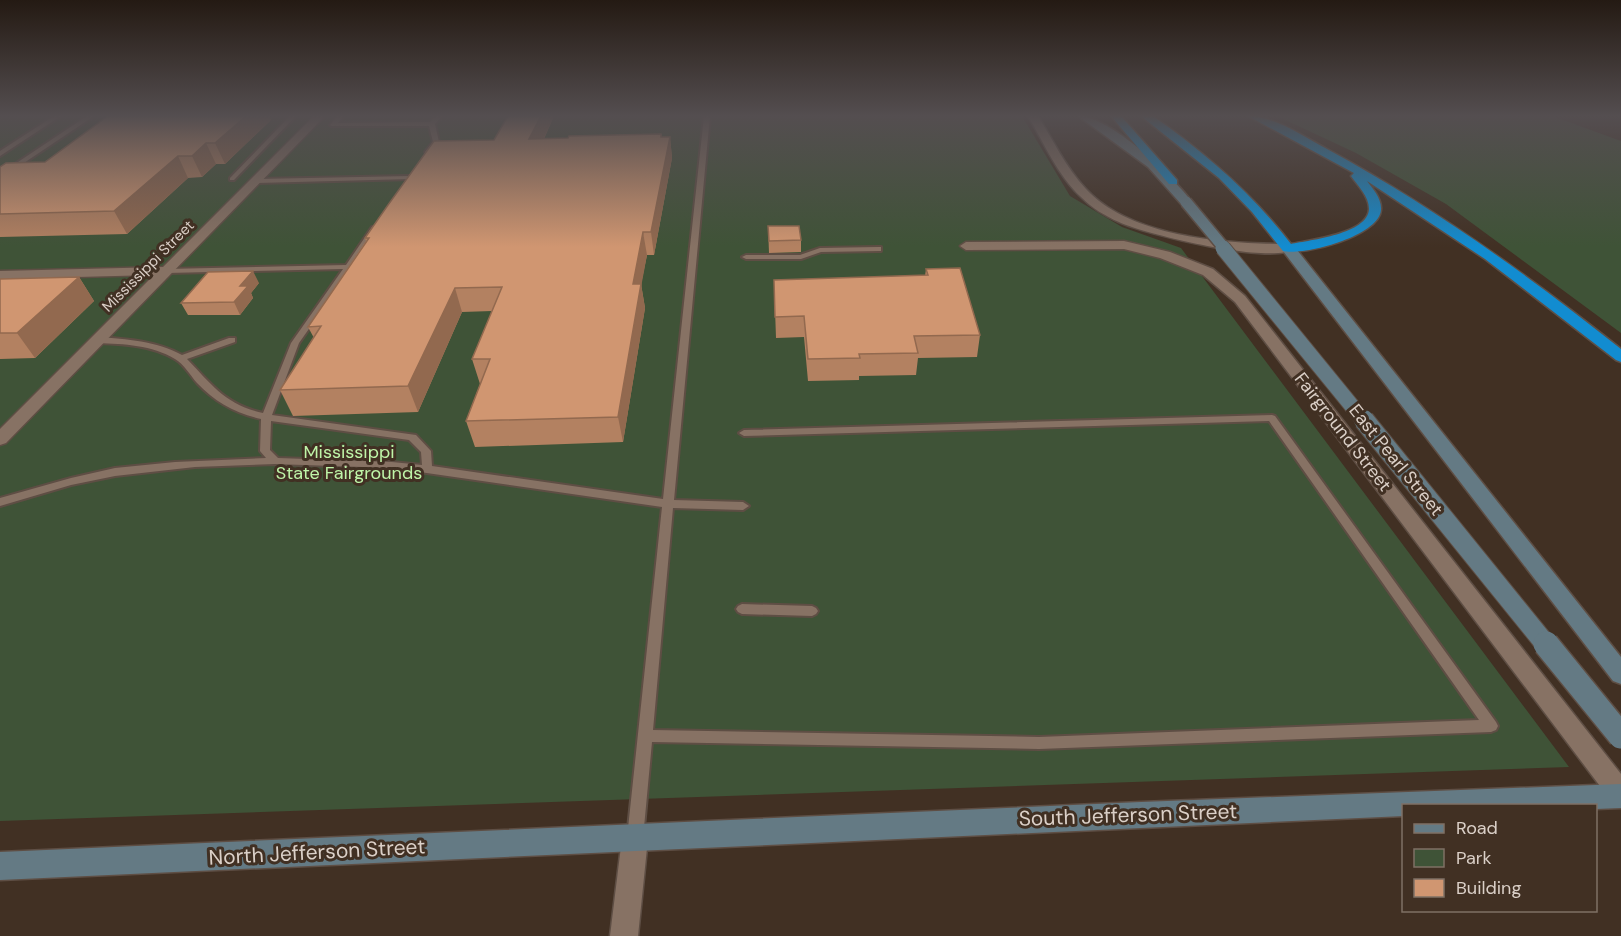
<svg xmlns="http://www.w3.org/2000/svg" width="1621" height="936" font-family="'DM Sans',sans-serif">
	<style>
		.green { fill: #3f5337 }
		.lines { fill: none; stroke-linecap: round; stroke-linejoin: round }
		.lane-casing { stroke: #5e4e44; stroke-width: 4 }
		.street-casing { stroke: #5e4e44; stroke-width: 3 }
		.secondary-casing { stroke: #5e4e44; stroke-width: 3 }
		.highway-casing { stroke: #5e4e44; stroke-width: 3 }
		.lane { fill: #877264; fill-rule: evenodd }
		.street { fill: #877264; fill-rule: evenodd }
		.secondary { fill: #647a84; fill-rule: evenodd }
		.highway { fill: #128cd0; fill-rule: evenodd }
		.secondary-bridge-far3-casing { stroke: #5e4e44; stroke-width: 14; stroke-linecap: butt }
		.secondary-bridge-far2-casing { stroke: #5e4e44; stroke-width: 17; stroke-linecap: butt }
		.secondary-bridge-far1-casing { stroke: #5e4e44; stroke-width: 22; stroke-linecap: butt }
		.secondary-bridge-casing { stroke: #5e4e44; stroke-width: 28; stroke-linecap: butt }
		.secondary-bridge-far3 { stroke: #647a84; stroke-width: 11 }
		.secondary-bridge-far2 { stroke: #647a84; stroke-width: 15 }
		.secondary-bridge-far1 { stroke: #647a84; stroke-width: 20 }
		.secondary-bridge { stroke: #647a84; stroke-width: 25 }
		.wall { fill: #b38161 }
		.shaded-wall { fill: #92694f }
		.building { fill: #d09671; stroke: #92694f; stroke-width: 1.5 }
		.labels { text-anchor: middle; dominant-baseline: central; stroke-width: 6; stroke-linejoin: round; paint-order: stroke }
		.far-street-label { font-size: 15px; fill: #dbd0c8; stroke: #413023 }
		.street-label { font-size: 18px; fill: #dbd0c8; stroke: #413023 }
		.park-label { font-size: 18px; fill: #bff5a8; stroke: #413023 }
		.near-street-label { font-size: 21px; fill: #dbd0c8; stroke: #413023 }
	</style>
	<rect width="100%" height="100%" fill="#413023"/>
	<g class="green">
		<path d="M0,116h1022l48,80 52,31 59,21 388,519 -1569,54z"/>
		<path d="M1277,116h275l69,25v192l-175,-129 -90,-51z"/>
	</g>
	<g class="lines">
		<defs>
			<g id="lane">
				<path d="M54,116h7l-61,40v-5z"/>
				<path d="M87,116h7l-94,63v-5z"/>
				<path d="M290,116h6l-62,64h-4v-2z"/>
				<path d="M338,116h6l-6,7 92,-1 6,-6h6l-7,8 4,18 -9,11h-4l-1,-1 8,-10 -4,-16h-98l-1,-1z"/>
				<path d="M704,116h6l-36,384 69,2 6,4 -6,4 -70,-2 -20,222 386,7 440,-17 -210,-299 -525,15 -5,-3 5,-3 528,-15 3,1 221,306 2,4 -2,4 -5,2 -452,17 -387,-7 -9,96 -3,5 -5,3 -5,-3 -3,-5 35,-331 -270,-39 -117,-4 -80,3 -80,9 -44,9 -71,21v-8l71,-20 44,-10 60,-6 91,-4 -6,-7 1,-32c-26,-6 -46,-17 -64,-36 -7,-8 -13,-19 -22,-24 -23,-14 -51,-15 -77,-16l-4,-3 4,-3c29,2 58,4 84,18l47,-17h6v4l-48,17c25,26 39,46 76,54l28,-70 52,-74 -177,4 -4,-2 4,-2 180,-4 26,-38h3l4,2 -80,114 -27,72 144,20 15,16 1,15 231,33zM271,421l138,19 12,12 1,13 -30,-3 -114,-4 -8,-8z"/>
				<path d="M410,176l2,1v2l-156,4 -3,-2 3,-2z"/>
				<path d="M878,247h3v4l-60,1 -20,7h-55l-4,-2 4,-2h54l20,-7z"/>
				<path d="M742,604l70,2 4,2 2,3 -2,3 -4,2 -70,-2 -4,-2 -2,-3 2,-3z"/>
			</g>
			<g id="street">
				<path d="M314,116h11l-319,327 -6,2v-16l154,-154 -154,4v-8l163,-4z"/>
				<path d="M1028,116h10c15,24 28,52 48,73 44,48 140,55 202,55l7,4c-19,18 -151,-14 -176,-26 -14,-6 -27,-14 -38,-25 -23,-21 -37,-54 -53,-81z"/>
				<path d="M1124,241l46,11 43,17 32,27 376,478v32l-9,-4 -377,-500 -32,-27 -43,-17 -36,-9 -158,1 -6,-4 6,-4z"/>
				<path d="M635,825l9,4 4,9 -10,98h-28l12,-98 4,-9z"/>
			</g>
			<g id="secondary">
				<path d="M1078,116c32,0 95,60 114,86l-2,3h-8l-34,-38z"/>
				<path d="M1288,244l5,1 328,412v27l-8,-3 -330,-430 -2,-3 2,-3z"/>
				<path d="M1621,784v24l-25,1v-3h-192v10l-1404,64v-28l1141,-50z"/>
			</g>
			<g id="highway">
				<path d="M1111,116h10l56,64v4h-8z"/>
				<path d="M1141,116h12c52,37 99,77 138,128 19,-4 77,-10 78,-35 0,-13 -11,-23 -18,-33l3,-3 -106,-57c27,0 56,21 79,33 105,57 201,126 294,200v13l-5,-2 -131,-101 -118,-78c6,8 15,18 14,29 -2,26 -77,46 -98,41l-31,-39 -33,-34z"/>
			</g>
		</defs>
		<use href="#lane" class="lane-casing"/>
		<use href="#street" class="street-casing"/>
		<use href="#secondary" class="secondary-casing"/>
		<use href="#highway" class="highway-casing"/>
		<use href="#lane" class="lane"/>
		<use href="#street" class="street"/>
		<use href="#secondary" class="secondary"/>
		<use href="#highway" class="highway"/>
		<defs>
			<path id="secondary-bridge-far3" d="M1186,202l39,47"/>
			<path id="secondary-bridge-far2" d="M1223,248l142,174"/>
			<path id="secondary-bridge-far1" d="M1364,420l183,226"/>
			<path id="secondary-bridge" d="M1546,644l75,92"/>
		</defs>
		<use href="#secondary-bridge-far3" class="secondary-bridge-far3-casing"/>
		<use href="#secondary-bridge-far2" class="secondary-bridge-far2-casing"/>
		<use href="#secondary-bridge-far1" class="secondary-bridge-far1-casing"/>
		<use href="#secondary-bridge" class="secondary-bridge-casing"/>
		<use href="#secondary-bridge-far3" class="secondary-bridge-far3"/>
		<use href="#secondary-bridge-far2" class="secondary-bridge-far2"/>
		<use href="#secondary-bridge-far1" class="secondary-bridge-far1"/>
		<use href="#secondary-bridge" class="secondary-bridge"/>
	</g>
	<g class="wall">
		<path d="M108,116h161l2,4 -46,44h-9l-14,13 -14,1 -61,56 -127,3v-70l45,-5z"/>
		<path d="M554,116l-10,23 117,-5 1,3h8l2,21 -18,97h-7l-6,29 4,24 -22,134 -148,5 -9,-26 14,-37 -8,-25 20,-48 -30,1 -44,100 -125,4 -13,-26 34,-52 -6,-11 58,-86 -1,-3 129,-98z"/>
		<path d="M768,226l33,14v12l-32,1z"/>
		<path d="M926,269l54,66 -3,22 -59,1 -2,17 -57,1v4l-51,1 -4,-44 -28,1 -2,-58 151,-4z"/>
		<path d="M79,277l15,24 -59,57 -35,1v-80z"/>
		<path d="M259,283l-8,10 2,5 -13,17h-52l-7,-12z"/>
	</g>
	<g class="shaded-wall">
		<path d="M246,116h23l2,4 -46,44 -10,-21z"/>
		<path d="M541,116h13l-20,44 -5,-21z"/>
		<path d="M670,137l2,21 -18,97 -3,-23z"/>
		<path d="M206,143l10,21 -14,13 -10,-21z"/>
		<path d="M178,156l10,22 -61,56 -13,-23z"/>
		<path d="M643,232l4,23 -10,54 -4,-25z"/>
		<path d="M253,271l6,12 -8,10 2,5 -13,17 -6,-13 6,-16z"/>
		<path d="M79,277l15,24 -59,57 -18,-25z"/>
		<path d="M641,284l4,24 -22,134 -5,-25z"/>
		<path d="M455,288l7,24 -44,100 -10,-26z"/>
	</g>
	<g class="building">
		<path d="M108,116h138l-31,27h-9l-14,13h-14l-64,55 -114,3v-47l6,-4 39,-1z"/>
		<path d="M508,116h33l-12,23 39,-1 1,-2 92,-2v3h9l-19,95h-8l-10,52h8l-23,133 -152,4 24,-62h-18l30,-72 -47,1 -47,98 -128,4 41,-64 -13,1 61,-89h-4l23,-33 46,-64 60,-1z"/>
		<path d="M768,226h31l2,14 -32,1z"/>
		<path d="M960,268l20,67 -66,1 4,17 -59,1 1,4 -52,1 -4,-43 -29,1 -1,-37 154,-5 -2,-6z"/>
		<path d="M253,271l-13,15h8l-14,16 -53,1 27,-31z"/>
		<path d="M79,277l-62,56h-17v-54z"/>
	</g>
	<linearGradient id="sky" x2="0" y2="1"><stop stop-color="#241a13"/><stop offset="0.47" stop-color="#544e50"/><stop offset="1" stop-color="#544e50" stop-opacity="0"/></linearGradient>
	<rect width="1621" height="247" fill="url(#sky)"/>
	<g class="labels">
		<g class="far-street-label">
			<text transform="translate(148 266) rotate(-45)">Mississippi Street</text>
		</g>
		<g class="street-label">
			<text transform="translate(1343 432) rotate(52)">Fairground Street</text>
			<text transform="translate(1396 460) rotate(51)">East Pearl Street</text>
		</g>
		<g class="park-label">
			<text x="349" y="452">Mississippi<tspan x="349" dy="21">State Fairgrounds</tspan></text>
		</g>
		<g class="near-street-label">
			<text transform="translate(1128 815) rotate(-2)">South Jefferson Street</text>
			<text transform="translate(317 852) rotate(-3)">North Jefferson Street</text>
		</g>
	</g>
	<rect x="1402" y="804" width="195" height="108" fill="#413023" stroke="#7f7065" stroke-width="1.5"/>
	<rect x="1414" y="824" width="30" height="9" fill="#647a84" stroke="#7f7065" stroke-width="1.5"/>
	<text x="1456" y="834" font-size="18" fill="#dbd0c8">Road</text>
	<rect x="1414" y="849" width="30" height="18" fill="#3f5337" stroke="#7f7065" stroke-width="1.5"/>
	<text x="1456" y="864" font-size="18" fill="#dbd0c8">Park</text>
	<rect x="1414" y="879" width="30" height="18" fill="#d09671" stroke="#7f7065" stroke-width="1.5"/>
	<text x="1456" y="894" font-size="18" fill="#dbd0c8">Building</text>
</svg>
